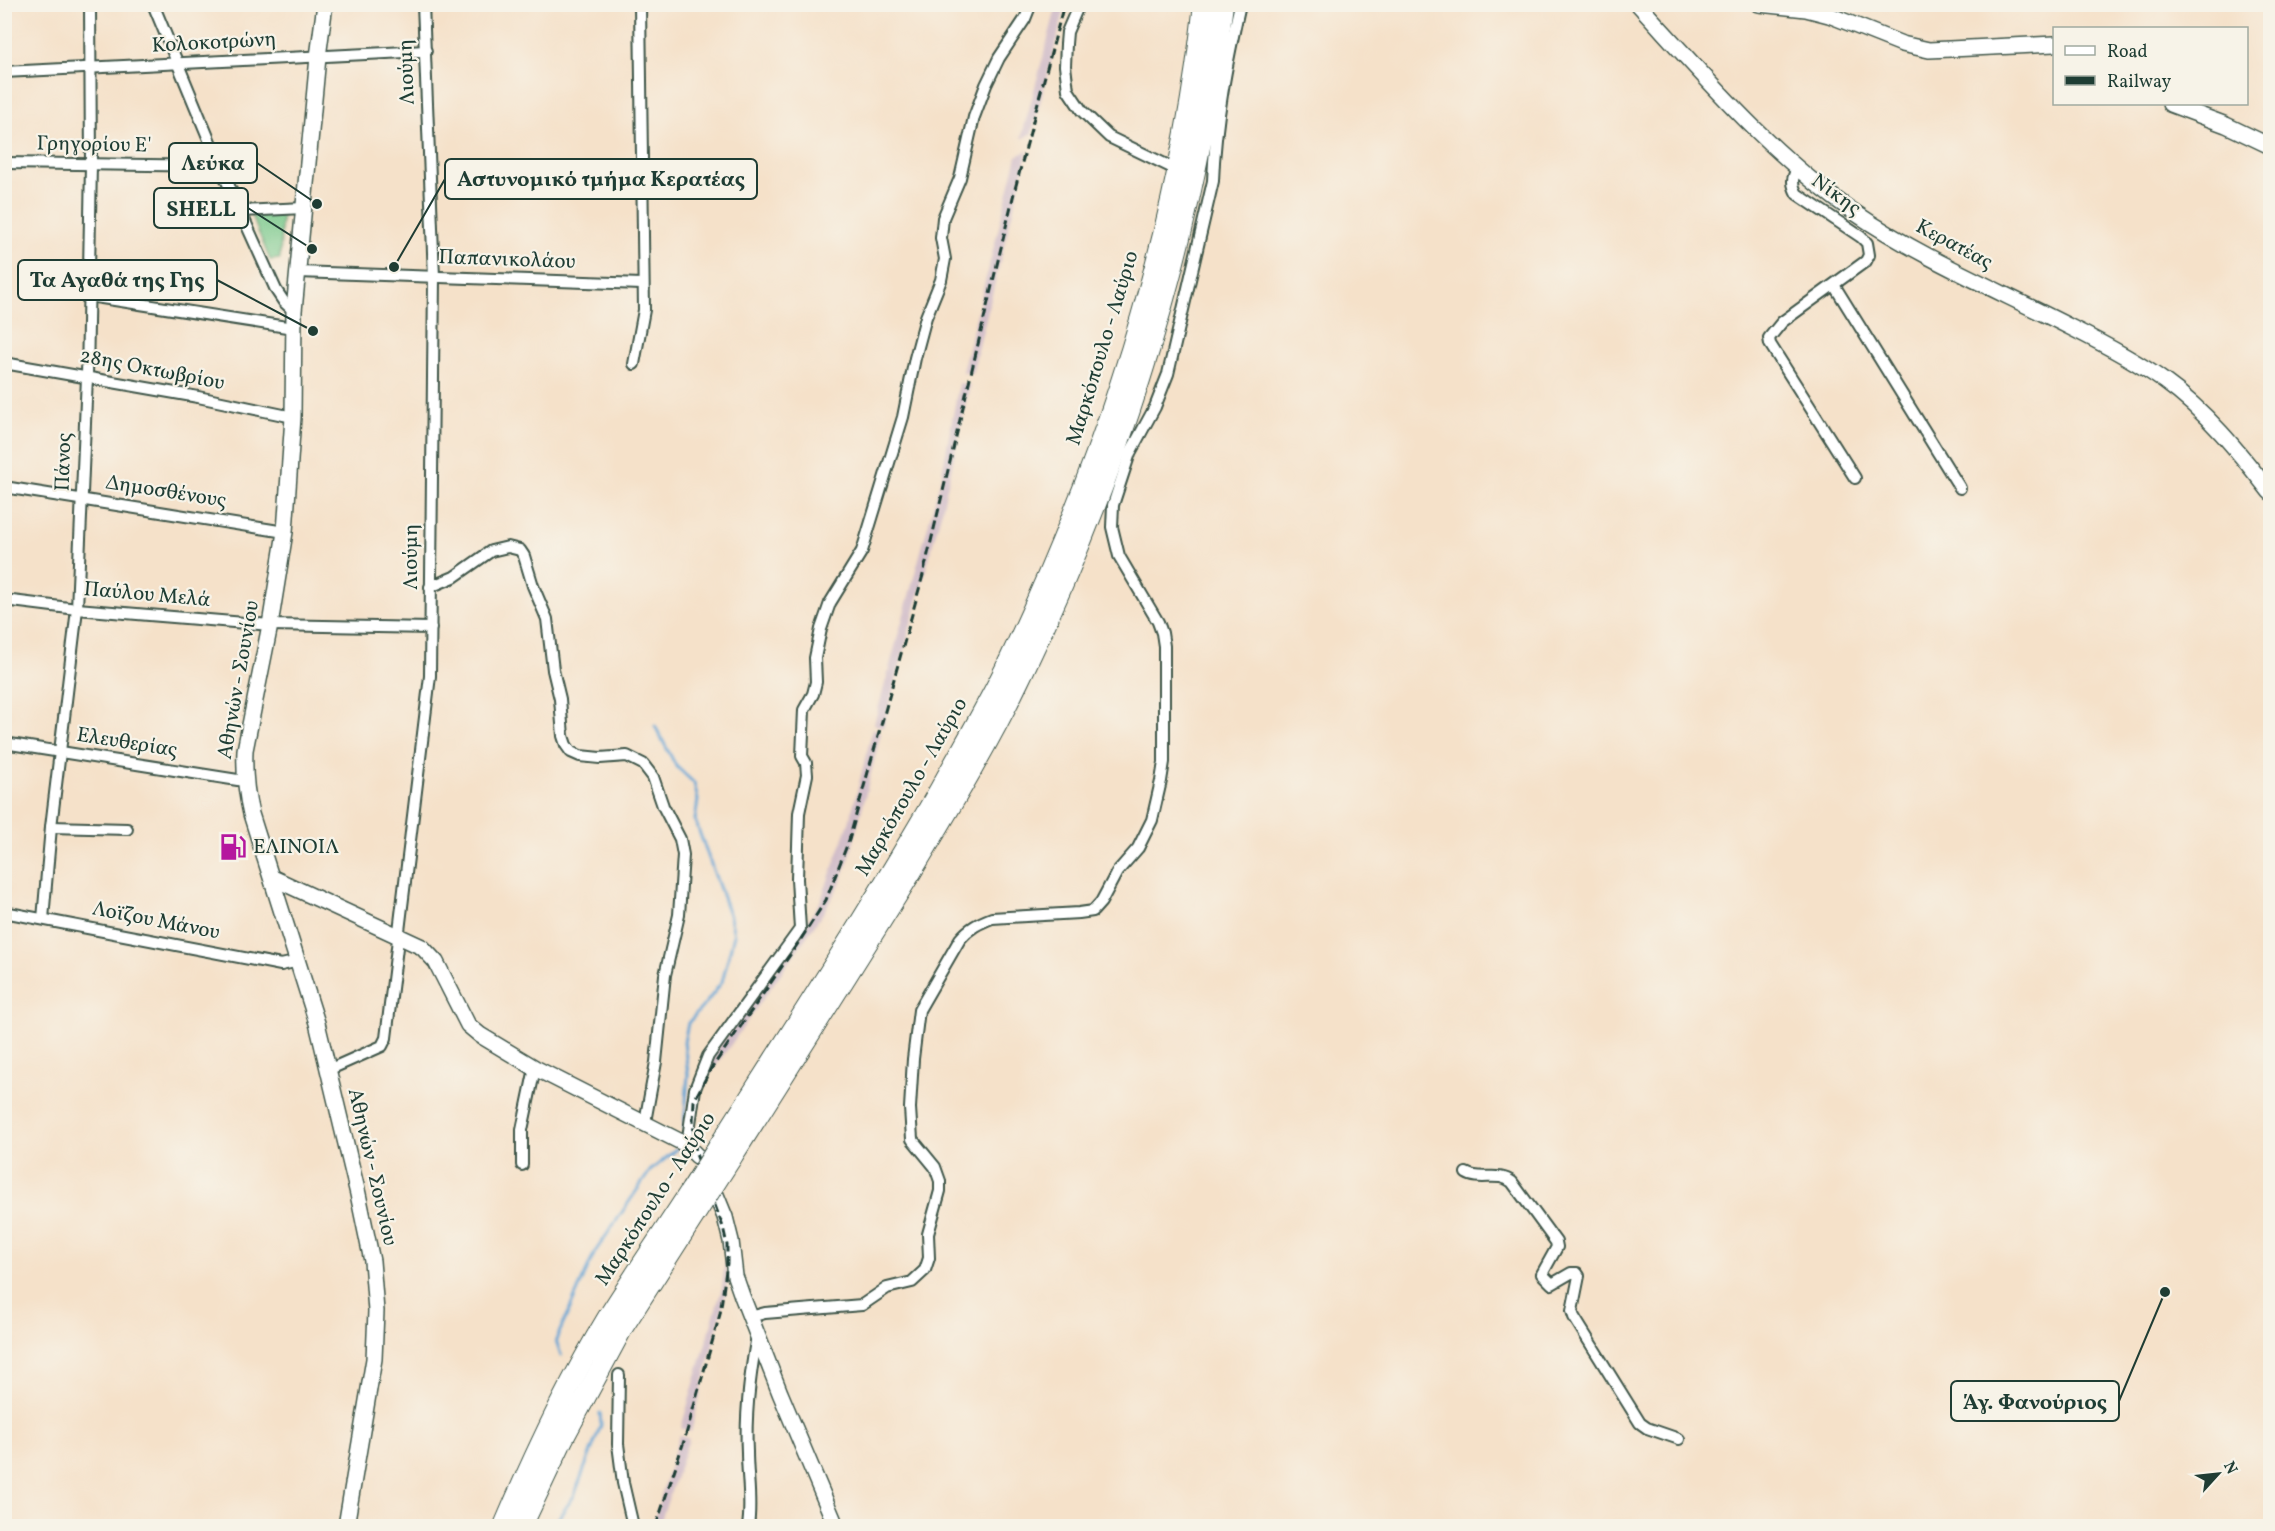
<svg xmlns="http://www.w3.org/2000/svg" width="2275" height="1531" font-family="Vollkorn,serif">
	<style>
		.industrial { fill: #d1bdc9 }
		.green { fill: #77c88a; stroke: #4b825f; stroke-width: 1.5 }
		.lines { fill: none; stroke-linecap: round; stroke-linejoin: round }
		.stream { stroke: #60a3d4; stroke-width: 3 }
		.street-casing { stroke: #3f564a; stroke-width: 14 }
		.secondary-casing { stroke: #3f564a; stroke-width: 18 }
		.highway-casing { stroke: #3f564a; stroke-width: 22 }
		.street { stroke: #fff; stroke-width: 10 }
		.secondary { stroke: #fff; stroke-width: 15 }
		.highway { stroke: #fff; stroke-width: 20 }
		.rail { stroke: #1f3d34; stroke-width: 3; stroke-dasharray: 9 4.5; stroke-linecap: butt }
		.highway-bridge-casing { stroke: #3f564a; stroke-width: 22; stroke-linecap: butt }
		.highway-bridge { stroke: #fff; stroke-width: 20 }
		.labels { text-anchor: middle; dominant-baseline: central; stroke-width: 4.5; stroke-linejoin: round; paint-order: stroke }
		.street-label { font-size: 21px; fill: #1f3d34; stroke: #f7f3e8 }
		.poi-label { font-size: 21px; fill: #1f3d34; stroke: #f7f3e8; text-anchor: start }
		.leader { fill: none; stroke: #1f3d34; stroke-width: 2 }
		.callout-dot { fill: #1f3d34; stroke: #f7f3e8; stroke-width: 2 }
		.callout { fill: #f7f3e8; stroke: #1f3d34; stroke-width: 2 }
		.callout-label { font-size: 22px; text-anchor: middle; font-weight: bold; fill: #1f3d34 }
	</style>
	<rect width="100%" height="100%" fill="#f7f3e8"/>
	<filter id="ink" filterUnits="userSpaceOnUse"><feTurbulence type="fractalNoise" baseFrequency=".0167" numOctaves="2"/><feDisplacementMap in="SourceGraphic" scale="12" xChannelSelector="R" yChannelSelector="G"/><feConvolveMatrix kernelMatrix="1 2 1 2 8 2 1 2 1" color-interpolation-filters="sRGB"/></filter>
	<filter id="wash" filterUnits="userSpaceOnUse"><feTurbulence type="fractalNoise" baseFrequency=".008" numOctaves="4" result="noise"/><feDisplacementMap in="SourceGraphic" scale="24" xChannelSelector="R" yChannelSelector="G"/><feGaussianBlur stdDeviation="1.35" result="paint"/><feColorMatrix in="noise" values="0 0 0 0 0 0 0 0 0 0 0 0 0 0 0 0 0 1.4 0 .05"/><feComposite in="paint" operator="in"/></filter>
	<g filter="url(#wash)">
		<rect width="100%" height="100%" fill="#f5e1c9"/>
		<g class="industrial">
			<path d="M1057,5h9l-34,128 -11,6z"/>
			<path d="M1028,150l-56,224 -10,-2 55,-216z"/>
			<path d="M959,383l11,2 -28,125 -59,218 -9,-4 68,-250z"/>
			<path d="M873,728l8,5 -31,124 -10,27 -17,29 -121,173 -1,-3 18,-36 57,-77 45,-70 28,-77z"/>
			<path d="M723,1227l4,46 -1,20 -35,139 -10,-4 41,-140 4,-34z"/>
			<path d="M679,1435l10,4 -30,87h-7z"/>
		</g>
		<path class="green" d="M282,211l-2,48 -10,1 -20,-48z"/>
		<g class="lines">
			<g class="stream">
				<path d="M655,726l21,40 18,17 4,17 -3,20 35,97 4,18 -12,47 -16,21 -18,20 -4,19 4,32 -4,55"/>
				<path d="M561,1355l-5,-15 39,-88 55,-81 27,-22"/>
				<path d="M553,1526l21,-30 27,-71 -1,-12"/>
			</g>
		</g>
	</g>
	<g filter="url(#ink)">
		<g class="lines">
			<defs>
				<g id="street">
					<path d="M153,4l67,162 56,124 8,12 10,9"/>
					<path d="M1079,4l-12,28 -1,12 -1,22 3,24 14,21 27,26 68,33"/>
					<path d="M4,72l422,-21"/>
					<path d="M4,163l216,3"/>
					<path d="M1798,167c-6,11 -7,16 -1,27l64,43 6,6 2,12 -3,6 -84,61 -13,16 1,6 85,134"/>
					<path d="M240,211l64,-3"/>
					<path d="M298,272l344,12"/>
					<path d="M1834,285l126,203"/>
					<path d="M89,296l204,32"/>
					<path d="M4,363l194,34 95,20"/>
					<path d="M634,364l10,-54 -4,-306"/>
					<path d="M4,487l281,45"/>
					<path d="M430,587l24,-10 37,-26 17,-4 12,3 4,6 9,30 14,33 6,51 7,29 3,37 3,9 5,7 9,4 20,2 27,-2 16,8 10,13 10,29 17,33 3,16 -4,60 -14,60 -9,87 -11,60"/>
					<path d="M4,600l73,9 193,16 161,3"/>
					<path d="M4,743l240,38"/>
					<path d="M51,827l76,2"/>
					<path d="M4,912l277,53 18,-4"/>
					<path d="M43,919l8,-92 26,-218 10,-232 4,-213 -1,-160"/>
					<path d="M328,1070l54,-24 4,-8 44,-362 4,-399 -11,-273"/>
					<path d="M687,1145l8,-56 13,-33 92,-127 -3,-50 2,-66 8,-38 -1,-12 -4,-7 2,-46 9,-16 3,-12 -1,-24 6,-29 9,-26 32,-52 41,-134 12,-59 11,-41 15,-37 4,-21 -4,-21 2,-20 17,-40 14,-61 12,-32 13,-27 26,-39 6,-15"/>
					<path d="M522,1165v-35l13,-62"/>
					<path d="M1466,1173c14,9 32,-2 46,9l44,60 1,5 -15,27 10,10 19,-11h6l2,3 -7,35 2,6 66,106 7,5 32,11"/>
					<path d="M750,1317l15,-4 97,-8 25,-17 25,-6 13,-12 4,-12 -1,-24 12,-43v-10l-5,-14 -23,-28 -2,-31 3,-49 6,-49 41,-71c9,-11 19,-16 32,-21l87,-5 14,-2 8,-9 16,-30 21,-24 14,-28 9,-39 3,-19v-116l-2,-13 -4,-11 -39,-66 -7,-29 1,-22 17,-52 25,-46 13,-33 45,-193c2,-59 14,-119 27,-177"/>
					<path d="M619,1375l-1,69 5,39 10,43"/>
					<path d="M748,1526c4,-25 -1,-49 -1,-74 -2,-38 3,-78 10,-116"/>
				</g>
				<g id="secondary">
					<path d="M325,4l-7,53 -24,254 -1,106 -8,115 -15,93 -25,125c-1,23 1,43 6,64l66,209 41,171 14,67 4,50 -2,48 -28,167"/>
					<path d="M1638,4c67,73 134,152 216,208 67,46 144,78 216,115 32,16 65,33 94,54 42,30 75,71 106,111"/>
					<path d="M1759,4l47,5 23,6 73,29 27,6 125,-6"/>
					<path d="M2170,104l56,21 44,21"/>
					<path d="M273,878l149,69 14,15 32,63 12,10 55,33 150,76 12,12"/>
					<path d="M714,1190l11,27 6,24 4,35 7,20 38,97 56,133"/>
				</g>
				<g id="highway">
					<path d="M717,1149c76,-120 153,-238 223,-360 23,-42 48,-84 69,-128 98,-207 170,-428 195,-657"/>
					<path d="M732,1157c60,-95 121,-190 180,-286 39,-65 79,-131 111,-199 102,-212 171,-434 200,-668"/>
					<path d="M504,1526c30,-71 64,-143 104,-209 27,-43 56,-85 83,-127"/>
					<path d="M522,1526l41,-87 60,-112 82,-128"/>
				</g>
			</defs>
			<use href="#street" class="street-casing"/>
			<use href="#secondary" class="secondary-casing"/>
			<use href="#highway" class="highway-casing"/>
			<use href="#street" class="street"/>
			<use href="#secondary" class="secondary"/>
			<use href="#highway" class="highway"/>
			<path class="rail" d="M656,1526l29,-88 35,-124 7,-51v-18l-4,-18 -27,-73 -3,-32 1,-21 15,-29 92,-133 25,-39 23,-60 74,-265 92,-386 49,-185"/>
			<defs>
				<g id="highway-bridge">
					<path d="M691,1190l26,-41"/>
					<path d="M705,1199l27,-42"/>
				</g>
			</defs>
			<use href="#highway-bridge" class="highway-bridge-casing"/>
			<use href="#highway-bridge" class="highway-bridge"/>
		</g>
	</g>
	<defs>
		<symbol id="fuel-bare" viewBox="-9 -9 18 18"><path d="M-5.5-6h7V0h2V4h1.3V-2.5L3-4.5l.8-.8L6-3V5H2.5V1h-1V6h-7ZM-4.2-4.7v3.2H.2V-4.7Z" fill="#b5179e" stroke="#f7f3e8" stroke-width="2.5" paint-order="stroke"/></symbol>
	</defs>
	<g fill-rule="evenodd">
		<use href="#fuel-bare" x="214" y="828" width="38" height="38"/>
	</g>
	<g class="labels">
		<g class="street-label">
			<text transform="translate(214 43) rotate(-3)">Κολοκοτρώνη</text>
			<text transform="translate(407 72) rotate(-92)">Λιούμη</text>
			<text transform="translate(94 145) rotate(1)">Γρηγορίου Ε'</text>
			<text transform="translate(1836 195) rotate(36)">Νίκης</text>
			<text transform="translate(1954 245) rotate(28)">Κερατέας</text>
			<text transform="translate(507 260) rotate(2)">Παπανικολάου</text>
			<text transform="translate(1103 348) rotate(-73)">Μαρκόπουλο - Λαύριο</text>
			<text transform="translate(152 370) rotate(11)">28ης Οκτωβρίου</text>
			<text transform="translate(64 462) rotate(-88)">Πάνος</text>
			<text transform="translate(166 492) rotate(9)">Δημοσθένους</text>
			<text transform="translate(411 557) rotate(-90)">Λιούμη</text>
			<text transform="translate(147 595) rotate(5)">Παύλου Μελά</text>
			<text transform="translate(239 680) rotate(-80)">Αθηνών - Σουνίου</text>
			<text transform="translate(127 743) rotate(9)">Ελευθερίας</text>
			<text transform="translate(912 787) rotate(-60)">Μαρκόπουλο - Λαύριο</text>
			<text transform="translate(156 921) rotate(11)">Λοϊζου Μάνου</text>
			<text transform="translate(372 1167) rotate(77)">Αθηνών - Σουνίου</text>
			<text transform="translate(656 1199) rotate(-57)">Μαρκόπουλο - Λαύριο</text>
		</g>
		<g class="poi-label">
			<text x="253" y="847">ΕΛΙΝΟΙΛ</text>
		</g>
	</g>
	<path class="leader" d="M317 204L257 163M394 267L445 179M312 249L248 208M313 331L217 280M2165 1292L2119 1401"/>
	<g class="callout-dot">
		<circle cx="317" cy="204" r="6"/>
		<circle cx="394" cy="267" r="6"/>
		<circle cx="312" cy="249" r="6"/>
		<circle cx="313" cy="331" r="6"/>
		<circle cx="2165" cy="1292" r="6"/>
	</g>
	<g class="callout">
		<rect x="169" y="143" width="88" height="40" rx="6"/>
		<rect x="445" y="159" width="312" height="40" rx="6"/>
		<rect x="154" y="188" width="94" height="40" rx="6"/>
		<rect x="18" y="260" width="199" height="40" rx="6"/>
		<rect x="1951" y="1381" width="168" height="40" rx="6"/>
	</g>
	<g class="callout-label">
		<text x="213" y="170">Λεύκα</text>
		<text x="601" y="186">Αστυνομικό τμήμα Κερατέας</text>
		<text x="201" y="216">SHELL</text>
		<text x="117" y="287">Τα Αγαθά της Γης</text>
		<text x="2035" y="1409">Άγ. Φανούριος</text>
	</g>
	<rect width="2275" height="1531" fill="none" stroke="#f7f3e8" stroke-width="24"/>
	<rect x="2053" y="27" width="195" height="78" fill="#f7f3e8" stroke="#a1aaa0" stroke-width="1.5"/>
	<rect x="2065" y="46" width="30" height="9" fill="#ffffff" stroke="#a1aaa0" stroke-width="1.5"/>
	<text x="2107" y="57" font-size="18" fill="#1f3d34">Road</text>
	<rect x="2065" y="76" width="30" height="9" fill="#1f3d34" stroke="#a1aaa0" stroke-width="1.5"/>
	<text x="2107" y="87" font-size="18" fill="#1f3d34">Railway</text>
	<g transform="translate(2218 1474) rotate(63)" stroke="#f7f3e8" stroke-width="4.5" paint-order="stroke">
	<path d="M0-4.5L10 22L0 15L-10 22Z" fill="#1f3d34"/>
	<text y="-9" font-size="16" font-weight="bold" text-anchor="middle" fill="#1f3d34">N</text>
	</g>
</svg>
